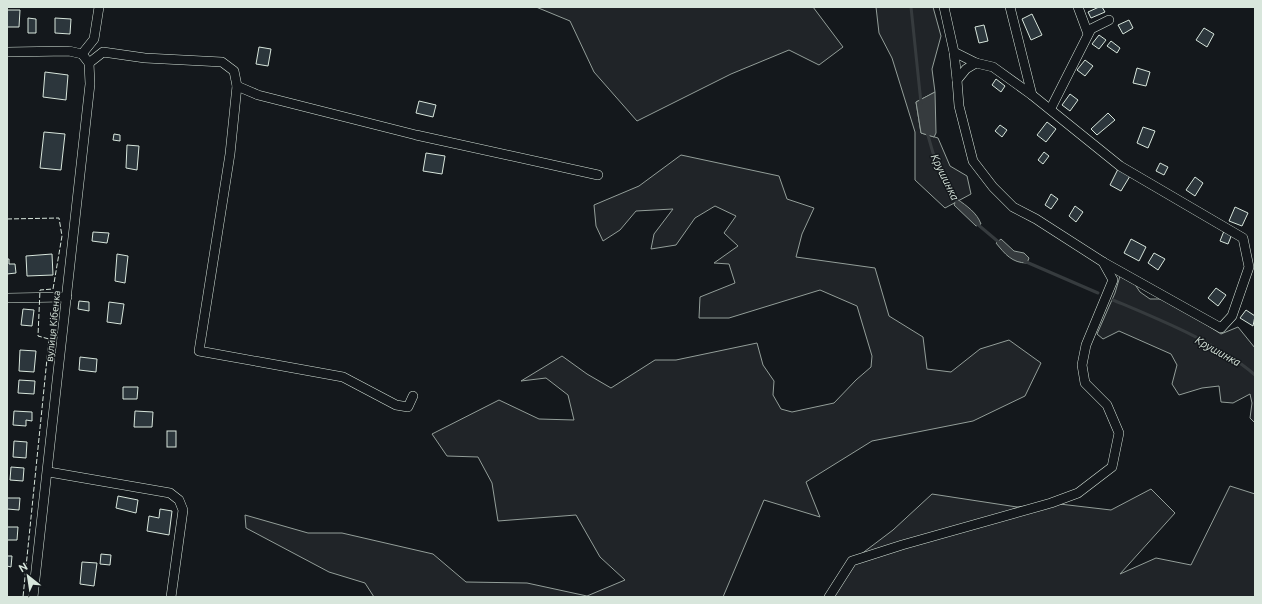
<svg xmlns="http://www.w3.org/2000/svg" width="1262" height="604" font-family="Ubuntu,sans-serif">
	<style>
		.green { fill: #202428; stroke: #939e99 }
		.water { fill: #363b3e; stroke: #939e99 }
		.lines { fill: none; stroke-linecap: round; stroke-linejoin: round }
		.stream { stroke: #363b3e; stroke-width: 3 }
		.building { fill: #2c363c; stroke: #d8e6dc }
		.minor-casing { stroke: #d8e6dc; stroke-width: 10 }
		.minor { stroke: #14181c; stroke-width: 9 }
		.fence { stroke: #d8e6dc; stroke-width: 1; stroke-dasharray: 5 2; stroke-linecap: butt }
		.labels { text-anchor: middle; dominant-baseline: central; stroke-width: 3; stroke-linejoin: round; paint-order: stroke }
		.street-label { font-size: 10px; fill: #d8e6dc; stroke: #14181c }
		.water-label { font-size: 11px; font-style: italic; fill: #d8e6dc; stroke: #14181c }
	</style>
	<rect width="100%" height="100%" fill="#14181c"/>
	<g class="green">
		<path d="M536,7h277l30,40 -24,18 -30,-15 -58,24 -94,47 -43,-49 -24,-51z"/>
		<path d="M876,7h57l8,29 -9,33 3,23 -19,10 5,31 17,5 12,28 17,10 4,18 -26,14 -30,-28v-48l-23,-74 -13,-25z"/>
		<path d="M681,155l98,21 8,23 27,9 -12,26 -6,23 79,11 14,48 34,21 4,32 24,3 29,-23 29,-9 32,23 -16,33 -52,25 -101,20 -66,41 14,35 -56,-17 -41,97h-349l-9,-14 -36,-11 -83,-44 -1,-13 63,18h34l91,21 33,28 61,1 60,13 38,-16 -25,-23 -24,-42 -78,6 -6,-38 -14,-26 -31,-1 -15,-22 67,-34 40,19 35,1 -6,-25 -22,-17 -25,3 41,-25 25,18 24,14 44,-28h21l81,-17 6,22 11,16 -1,14 8,14 11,3 42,-9 22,-23 15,-13 1,-11 -15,-50 -37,-16 -91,28h-30l1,-21 35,-14 -6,-19 -15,-1 24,-17 -14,-13 12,-17 -21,-10 -20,12 -19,27 -25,4 3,-15 19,-25 -37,2 -16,19 -17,11 -7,-15 -2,-21 45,-19z"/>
		<path d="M1128,274l12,18 10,7h16l55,35 17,-7 17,21v75l-5,-5 2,-15 -2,-9 -17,9 -12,-1 -2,-16 -17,2 -23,7 -7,-11 5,-19 -6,-11 -52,-23 -16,8 -6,-5 18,-41 5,-17z"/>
		<path d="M1230,486l25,8v103h-421l-1,-7 19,-29 41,-31 39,-36 85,13 34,-4 60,7 40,-21 24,24 -55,61 36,-16 35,7z"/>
	</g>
	<g class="water">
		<path d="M935,92l1,41 -2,4 -13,-4 -5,-31z"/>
		<path d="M957,199c10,7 20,14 24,25l-5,2 -22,-21z"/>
		<path d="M1001,239l13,12 10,2 5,5 -2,5c-15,0 -22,-9 -31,-20z"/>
	</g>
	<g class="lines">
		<g class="stream">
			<path d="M911,7l10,96"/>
			<path d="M927,132l6,21 18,33 6,17"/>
			<path d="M976,223l25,21"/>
			<path d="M1024,261l74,32"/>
			<path d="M1113,300c45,19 105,43 142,75"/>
		</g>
	</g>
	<g class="building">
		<path d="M1099,7h3l3,5 -14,6 -3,-6z"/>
		<path d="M7,10h13l-1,17h-12z"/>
		<path d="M1032,14l10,21 -11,5 -9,-21z"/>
		<path d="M28,18l8,1v14h-8z"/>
		<path d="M55,18l16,1 -1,15 -15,-1z"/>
		<path d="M1129,20l4,8 -10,6 -5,-9z"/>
		<path d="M984,25l4,16 -9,2 -4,-16z"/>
		<path d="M1204,28l10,6 -7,13 -11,-7z"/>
		<path d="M1099,35l7,5 -7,9 -7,-5z"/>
		<path d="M1111,41l9,7 -3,5 -10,-7z"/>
		<path d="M259,47l12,2 -3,17 -12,-2z"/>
		<path d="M1085,60l8,6 -8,10 -8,-6z"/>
		<path d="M1137,68l13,4 -4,14 -13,-3z"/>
		<path d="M45,72l23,3 -2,25 -23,-3z"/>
		<path d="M996,79l9,7 -4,6 -9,-7z"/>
		<path d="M1070,94l8,6 -8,11 -8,-6z"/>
		<path d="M419,101l17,4 -3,12 -17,-4z"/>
		<path d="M1108,113l7,7 -18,15 -6,-6z"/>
		<path d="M1047,122l9,7 -10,13 -9,-7z"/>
		<path d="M1000,125l7,5 -5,7 -7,-6z"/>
		<path d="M1143,127l12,4 -7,17 -11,-5z"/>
		<path d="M44,132l21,2 -4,36 -21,-2z"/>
		<path d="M114,134l6,1v6l-7,-1z"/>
		<path d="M127,145l12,1 -2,24 -11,-2z"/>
		<path d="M1044,152l5,4 -6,8 -5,-4z"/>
		<path d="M426,153l19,3 -3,18 -19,-3z"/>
		<path d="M1160,163l8,4 -4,8 -8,-4z"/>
		<path d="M1118,169l12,7 -9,15 -11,-6z"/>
		<path d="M1195,177l8,6 -8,13 -9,-6z"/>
		<path d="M1051,194l7,5 -7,10 -6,-4z"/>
		<path d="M1075,206l8,6 -7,10 -7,-6z"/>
		<path d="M1235,207l13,6 -6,13 -13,-5z"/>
		<path d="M1224,231l8,3 -4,10 -8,-3z"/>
		<path d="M93,232l16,1 -2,10 -15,-2z"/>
		<path d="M1131,239l15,8 -7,14 -15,-8z"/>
		<path d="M1154,253l11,6 -7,11 -10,-7z"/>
		<path d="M52,254l1,21 -26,1 -1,-20z"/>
		<path d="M117,254l11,2 -3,27 -10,-2z"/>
		<path d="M7,259h2v5h6l1,9 -9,1z"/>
		<path d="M1216,288l10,7 -8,11 -10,-8z"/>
		<path d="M79,301l10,1v9l-11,-2z"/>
		<path d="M109,302l15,2 -3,20 -14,-2z"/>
		<path d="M23,309l11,1 -2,16 -11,-1z"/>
		<path d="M1246,310l9,6 -2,10 -13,-8z"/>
		<path d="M20,350l16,1 -2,21 -15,-1z"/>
		<path d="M80,357l17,2 -1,13 -17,-2z"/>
		<path d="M19,380l16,1 -1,13 -16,-1z"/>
		<path d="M123,387h15l-1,12h-14z"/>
		<path d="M14,411l18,1v9l-6,-1v6l-13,-1z"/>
		<path d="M135,411l18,1 -1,15h-18z"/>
		<rect x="167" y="431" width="9" height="16"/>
		<path d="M14,441l13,1 -1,16 -13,-1z"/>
		<path d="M11,467l13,1 -1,13 -13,-1z"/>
		<path d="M118,496l20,4 -2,13 -20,-5z"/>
		<path d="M7,498h13l-1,12 -12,-1z"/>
		<path d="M160,509l12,2 -3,24 -22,-4 2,-15 10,2z"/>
		<path d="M7,527h11l-1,13h-10z"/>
		<path d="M101,554l10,1 -1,10 -10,-1z"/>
		<path d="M7,556h5l-1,11 -4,-1z"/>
		<path d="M82,562l15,1 -3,23 -14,-2z"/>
	</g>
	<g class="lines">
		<defs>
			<g id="minor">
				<path d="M1010,7l22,88"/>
				<path d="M1078,7l10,27"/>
				<path d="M7,52l62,-1 13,3 7,9 1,21 -57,513"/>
				<path d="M954,52l3,28"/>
				<path d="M82,54l12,-15 5,-32"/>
				<path d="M89,63l14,-11 42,6 77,4 12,9 3,15 21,9 158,40 182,40"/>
				<path d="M976,63l17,4 39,28 88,71 123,72 6,29 -17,49 -11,12 -118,-66"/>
				<path d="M237,86l-7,68 -31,197 144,26 53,28 12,2 5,-11"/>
				<path d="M1051,108l40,-79 18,-9"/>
				<path d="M7,298l60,-1"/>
				<path d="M49,472l121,21 9,7 4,10 -12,87"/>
				<path d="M829,597l23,-36 50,-16 149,-42 27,-10 34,-26 7,-34 -12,-28 -22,-22 -3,-18 4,-20 27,-65 -10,-18 -67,-43 -23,-12 -20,-20 -20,-26 -14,-55 -2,-26 9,-11 10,-6 -22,-11 -10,-45"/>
			</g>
		</defs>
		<use href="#minor" class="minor-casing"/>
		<use href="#minor" class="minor"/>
		<path class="fence" d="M7,219l52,-1 3,18 -9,53 -13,1 -2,46 11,3 -26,258"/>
	</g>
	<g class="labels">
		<g class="street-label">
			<text transform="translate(53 326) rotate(-84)">вулиця Кібенка</text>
		</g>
		<g class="water-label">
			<text transform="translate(945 177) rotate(64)">Крушинка</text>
			<text transform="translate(1218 351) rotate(29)">Крушинка</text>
		</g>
	</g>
	<rect width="1262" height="604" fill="none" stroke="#d8e6dc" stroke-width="16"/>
	<g transform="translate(28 576) rotate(330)" stroke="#14181c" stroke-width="3" paint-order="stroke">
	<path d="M0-3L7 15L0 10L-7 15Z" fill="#d8e6dc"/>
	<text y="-6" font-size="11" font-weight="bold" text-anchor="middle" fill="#d8e6dc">N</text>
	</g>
</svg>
